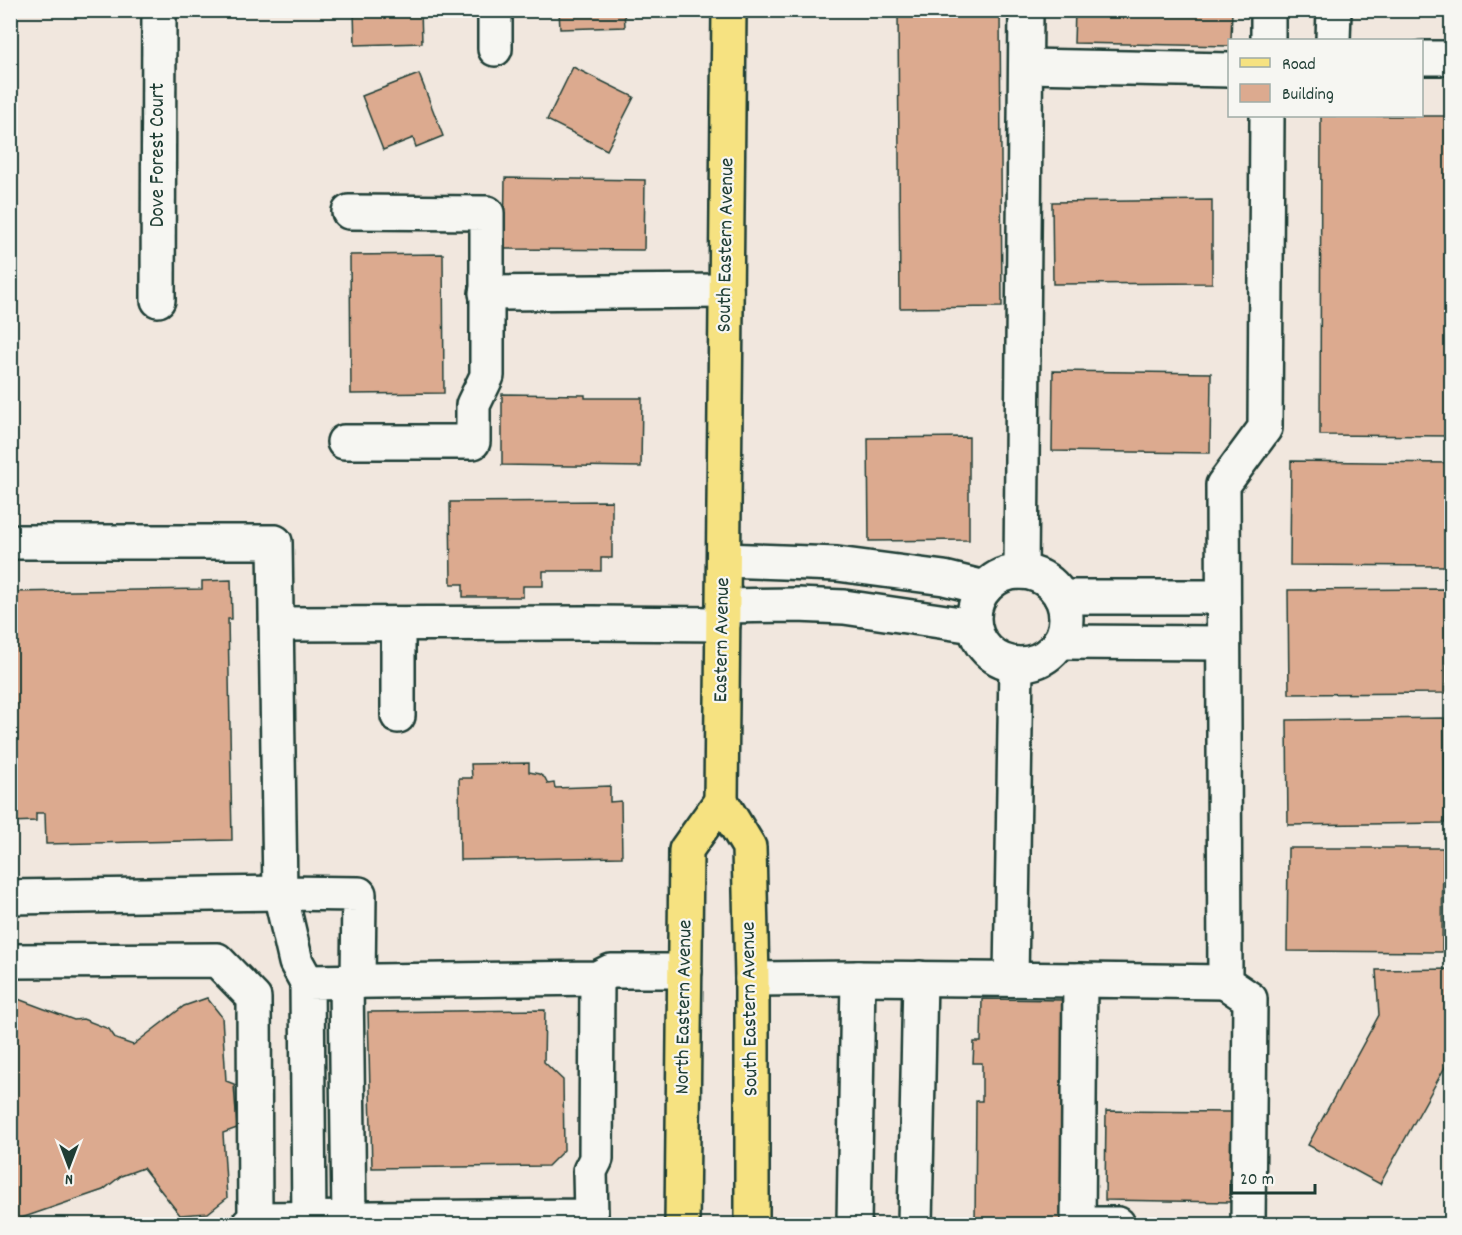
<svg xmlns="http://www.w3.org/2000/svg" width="1462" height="1235" font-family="Dekko,sans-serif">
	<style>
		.building { fill: #dcaa8f; stroke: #1f3d34; stroke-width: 1.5 }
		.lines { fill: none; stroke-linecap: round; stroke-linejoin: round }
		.minor-casing { stroke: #1f3d34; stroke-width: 38 }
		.major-casing { stroke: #1f3d34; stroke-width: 38 }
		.minor { stroke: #f6f6f2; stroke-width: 33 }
		.major { stroke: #f6e281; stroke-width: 33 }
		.labels { text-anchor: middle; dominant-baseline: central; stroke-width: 4.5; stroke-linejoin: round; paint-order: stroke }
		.street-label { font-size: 21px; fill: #1f3d34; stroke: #f6f6f2 }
	</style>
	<rect width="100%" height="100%" fill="#f1e7de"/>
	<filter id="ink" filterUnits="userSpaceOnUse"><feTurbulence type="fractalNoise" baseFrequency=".0167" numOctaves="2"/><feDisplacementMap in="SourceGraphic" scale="12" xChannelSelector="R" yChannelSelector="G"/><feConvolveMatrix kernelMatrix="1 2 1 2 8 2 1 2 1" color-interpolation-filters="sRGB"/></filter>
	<g filter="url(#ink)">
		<g class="building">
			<path d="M371,10h50l1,33 -67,2 -1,-33z"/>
			<path d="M559,10h65l1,17 -65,2z"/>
			<path d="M898,10h102l2,297 -102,1z"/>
			<path d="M1075,10h157l-1,30h-1v6l-156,-3z"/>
			<path d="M573,67l61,30 -27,53 -60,-30z"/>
			<path d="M419,74l24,62 -27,11 -3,-9 -30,12 -21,-54z"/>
			<path d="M1321,116h131v320l-132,-1z"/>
			<path d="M505,178l140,2 -1,70 -140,-1z"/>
			<path d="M1212,200v83l-159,1 -1,-82z"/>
			<path d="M443,254l1,139 -93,1 -1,-139z"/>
			<path d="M1053,371l158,2 -1,80 -158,-2z"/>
			<path d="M502,394l83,1v3h57l-1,69 -139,-2z"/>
			<path d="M969,437v103l-100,1 -1,-103z"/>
			<path d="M1291,461l157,2 -1,103 -157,-1z"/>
			<path d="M612,501v57h-11v13h-58v15h-20v11h-60v-13h-12l-1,-82z"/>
			<path d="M231,580l1,39h-4l4,221 -186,4 -1,-31h-9v8l-26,1v-230l192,-3v-8z"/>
			<path d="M1445,589l1,104 -157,1 -1,-104z"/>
			<path d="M1444,718l1,105 -157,2 -1,-105z"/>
			<path d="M529,763v9l10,2 6,4 3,6 6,-1 1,5 55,-2v16l11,-1 1,56 -162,3 -1,-82h13l-1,-14z"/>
			<path d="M1288,848h155l-1,104 -155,-1z"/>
			<path d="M1452,969l-2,89 -70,126 -72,-39 71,-130 -3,-45z"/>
			<path d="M10,996l64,24 9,-1 26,10 7,10 17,6 51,-39 23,-8 15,19 4,64 8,3 3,44 -14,5 4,65 -19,15 -28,2 -37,-47 -22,8 -18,14 -93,32z"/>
			<path d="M982,999l80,1 -1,224h-86l1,-123h6v-38h-9l1,-21h7z"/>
			<path d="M545,1010l-1,52 19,18 1,70 -16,16 -176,2 -4,-156z"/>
			<path d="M1106,1111l125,1 -1,90 -125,-2z"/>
		</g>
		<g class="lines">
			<defs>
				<g id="minor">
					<path d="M1268,40v-30"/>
					<path d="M1333,40l1,-30"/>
					<path d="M495,49v-39"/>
					<path d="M1422,58h30"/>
					<path d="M1026,66l204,4"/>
					<path d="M486,293l240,-2"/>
					<path d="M158,300l1,-290"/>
					<path d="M344,442h129v-37l14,-29v-163l-138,-1"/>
					<path d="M10,542h265l5,351 79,1 -1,88"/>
					<path d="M724,560l113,4 107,14 41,10"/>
					<circle cx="1020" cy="618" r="46"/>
					<path d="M1021,572l5,-562"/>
					<path d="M1061,597h162"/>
					<path d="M723,606l74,-1 47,2 130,19"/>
					<path d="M276,624l315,-1 132,1"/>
					<path d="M398,624v92"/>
					<path d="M1059,642l164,1"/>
					<path d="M10,897l270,-4 16,69 11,20"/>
					<path d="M10,961l207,-1 37,38 1,221 -6,5"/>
					<path d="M752,979l106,-1 222,2"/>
					<path d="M1011,979l5,-315"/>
					<path d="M346,982l3,237"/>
					<path d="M255,1219l336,-3 -1,-45 6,-12 1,-181"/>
					<path d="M309,1224l-2,-242 290,-4 14,-7h74"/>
					<path d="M854,1224l4,-246"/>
					<path d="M915,1224l5,-246"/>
					<path d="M1078,1224l2,-244 145,2"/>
					<path d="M1078,1224h40"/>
					<path d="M1248,1224l2,-225 -25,-17 -2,-497 42,-57 2,-312"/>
				</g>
				<g id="major">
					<path d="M721,801l8,-791"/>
					<path d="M721,801l28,46 3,132v245"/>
					<path d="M682,1224l4,-374 35,-49"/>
				</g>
			</defs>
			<use href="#minor" class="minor-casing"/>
			<use href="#major" class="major-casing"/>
			<use href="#minor" class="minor"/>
			<use href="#major" class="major"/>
		</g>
	</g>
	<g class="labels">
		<g class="street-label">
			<text transform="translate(159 155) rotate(-90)">Dove Forest Court</text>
			<text transform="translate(727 245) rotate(-89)">South Eastern Avenue</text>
			<text transform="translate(723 640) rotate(-89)">Eastern Avenue</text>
			<text transform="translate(685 1007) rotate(-89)">North Eastern Avenue</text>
			<text transform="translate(751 1009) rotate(-91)">South Eastern Avenue</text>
		</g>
	</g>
	<rect width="1462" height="1235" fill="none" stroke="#f6f6f2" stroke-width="36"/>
	<rect x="18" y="18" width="1426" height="1199" fill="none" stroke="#1f3d34" stroke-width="2" filter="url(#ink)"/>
	<rect x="1228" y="39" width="195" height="78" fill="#f6f6f2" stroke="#a0aca6" stroke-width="1.5"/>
	<rect x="1240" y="58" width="30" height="9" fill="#f6e281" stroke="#a0aca6" stroke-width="1.5"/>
	<text x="1282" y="69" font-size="18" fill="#1f3d34">Road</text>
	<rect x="1240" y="84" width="30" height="18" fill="#dcaa8f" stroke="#a0aca6" stroke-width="1.5"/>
	<text x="1282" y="99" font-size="18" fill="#1f3d34">Building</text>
	<g transform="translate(69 1166) rotate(180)" stroke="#f6f6f2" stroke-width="4.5" paint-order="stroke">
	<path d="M0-4.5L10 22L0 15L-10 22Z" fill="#1f3d34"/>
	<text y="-9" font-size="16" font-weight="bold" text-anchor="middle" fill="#1f3d34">N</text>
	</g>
	<path d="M1231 1184v9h84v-9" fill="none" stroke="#1f3d34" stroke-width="3"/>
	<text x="1240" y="1184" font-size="18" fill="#1f3d34" stroke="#f6f6f2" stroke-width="4.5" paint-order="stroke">20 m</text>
</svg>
